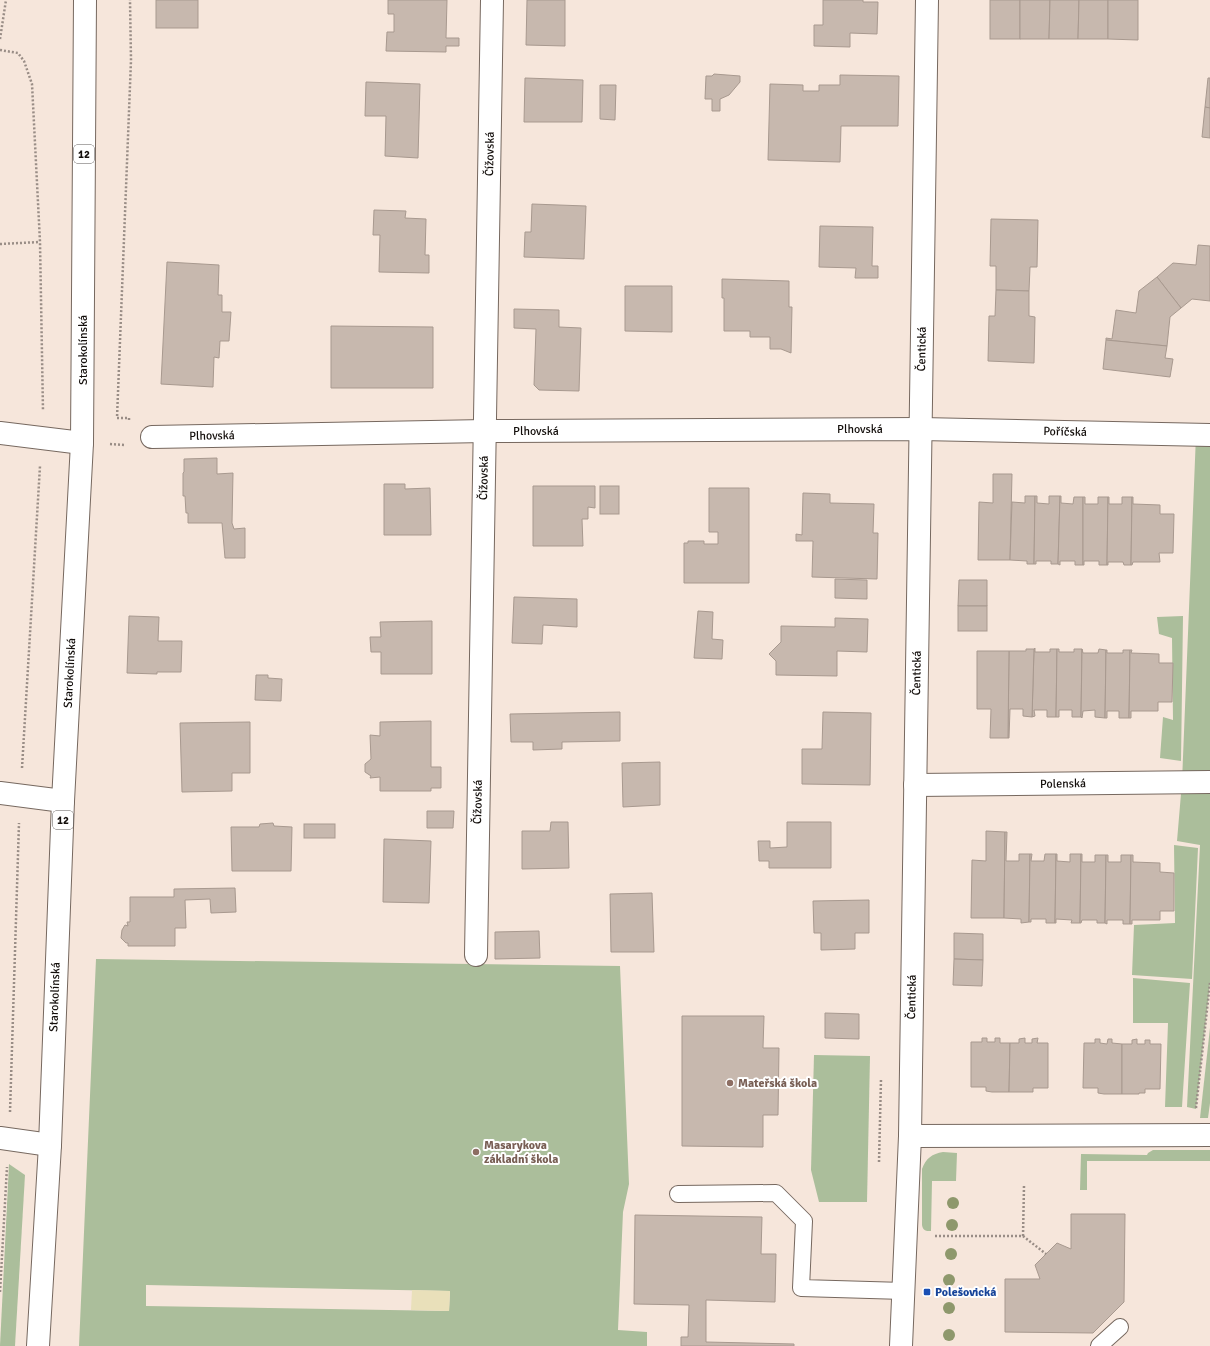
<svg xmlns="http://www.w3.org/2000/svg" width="1210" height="1346" font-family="Signika,sans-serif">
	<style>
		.green { fill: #abbe9b; fill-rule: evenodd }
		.sand { fill: #e9e0ba }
		.building { fill: #c7b8ae; stroke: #a8998f }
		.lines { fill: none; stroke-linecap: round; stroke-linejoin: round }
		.lane-casing { stroke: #76685f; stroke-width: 18 }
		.street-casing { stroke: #76685f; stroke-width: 24 }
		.primary-casing { stroke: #76685f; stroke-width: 24 }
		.path { stroke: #998d86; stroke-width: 2.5; stroke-dasharray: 2 2; stroke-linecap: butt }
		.lane { stroke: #fff; stroke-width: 16 }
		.street { stroke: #fff; stroke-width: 22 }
		.primary { stroke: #fff; stroke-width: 22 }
		.tree { fill: #8e986c }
		.education-dot { fill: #8d6e63; stroke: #fff; stroke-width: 1.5 }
		.transit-dot { fill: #1a4fb4; stroke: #fff; stroke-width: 1.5 }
		.labels { text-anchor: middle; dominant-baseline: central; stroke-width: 4; stroke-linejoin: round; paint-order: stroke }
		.shield { fill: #fff; stroke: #5a5654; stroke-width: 1 }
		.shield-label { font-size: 11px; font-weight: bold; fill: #130e0b }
		.street-label { font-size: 12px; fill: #130e0b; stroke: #fff }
		.education-label { font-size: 12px; font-weight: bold; fill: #785e54; stroke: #fff; text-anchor: start }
		.transit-label { font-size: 12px; font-weight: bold; fill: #164399; stroke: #fff; text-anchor: start }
	</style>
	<rect width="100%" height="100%" fill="#f6e6db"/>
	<g class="green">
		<path d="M1196,435h14v548l-14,126 -9,-2 13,-262 -23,-4 5,-59z"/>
		<path d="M1183,616l-2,145 -21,-3 3,-41 10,3 -1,-82 -13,-4 -2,-17z"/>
		<path d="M1174,845l24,3 -6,131 -60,-4 2,-50 41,-2z"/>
		<path d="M96,959l524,7 9,218 -6,28 -5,118 29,2v14h-568zM146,1285l304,6 -1,20 -303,-5z"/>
		<path d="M1133,978l57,5 -8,124h-17l3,-84h-35z"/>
		<path d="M1210,1028v75l-2,15h-8z"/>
		<path d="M814,1055l56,1 -3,146h-48l-8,-32z"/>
		<path d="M1153,1150h57v11h-123v29h-7l1,-36 66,1 1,-2z"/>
		<path d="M943,1152l14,1 -1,28h-24l-1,50c-5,0 -8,0 -9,-6v-56c4,-11 10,-15 21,-17z"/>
		<path d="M9,1164l16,11 -10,171h-15z"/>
	</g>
	<path class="sand" d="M412,1290l38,1 -1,20 -38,-1z"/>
	<g class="building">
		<rect x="156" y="0" width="42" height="28"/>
		<path d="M388,0h59l-1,38h13v8h-13v6l-60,-1 1,-19h7v-18h-6z"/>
		<path d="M527,0h38v46l-39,-1z"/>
		<path d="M823,0h40v2h15l-1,32 -27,-1v14l-36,-1v-21h9z"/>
		<rect x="990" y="0" width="30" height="39"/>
		<path d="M1020,0h30l-1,39h-29z"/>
		<path d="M1050,0h29l-1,39h-29z"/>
		<path d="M1079,0h29v39h-30z"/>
		<path d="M1108,0h30v40l-30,-1z"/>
		<path d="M714,74l26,2v6l-11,13 -9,4v12h-8v-12h-7l1,-23h6z"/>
		<path d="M840,75l59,1 -1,50h-57l-1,36 -72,-2 2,-76 33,1v6h16v-6h21z"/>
		<path d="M525,78l58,2 -1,42h-58z"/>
		<path d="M1208,78h2v30l-5,-1z"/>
		<path d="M366,82l54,2 -2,74 -33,-2 1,-40h-21z"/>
		<path d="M600,85h16l-1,35 -15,-1z"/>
		<path d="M1205,107l5,1v30l-8,-1z"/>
		<path d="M532,204l54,2 -2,53 -60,-2 1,-25h6z"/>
		<path d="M374,210l32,1 -1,7 21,1 -1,36h4v18l-50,-1 1,-37h-7z"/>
		<path d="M991,219l47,1 -1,47h-7l-1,24 -33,-1v-24h-6z"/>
		<path d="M820,226l53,1 -1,39h6v12h-23l1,-10 -37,-1z"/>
		<path d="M1198,245l12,1v55l-18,-2 -11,9 -24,-31 16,-14 23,2z"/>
		<path d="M167,262l52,3 -1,30h4v17h9l-2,29h-9l-1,17 -5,-1 -1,30 -52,-3z"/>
		<path d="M1157,277l24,31 -11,9 -3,29 -61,-6v-2l6,1 4,-29 20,3 3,-22z"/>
		<path d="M722,279l67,2v26h3l-1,46 -10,-4h-11v-12h-20v-6h-26v-33h-2z"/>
		<path d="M625,286h47v46l-47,-1z"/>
		<path d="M996,290l33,1v25l6,1 -1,46 -46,-2 1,-45h6z"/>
		<path d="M514,309l45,1v17l22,1 -2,63 -40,-1 -5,-5 2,-56 -22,-1z"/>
		<path d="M331,326l102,1v61h-102z"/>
		<path d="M1106,340l61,6 -2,12 8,1 -3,18 -67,-8z"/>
		<path d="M217,458v16l16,-1 -1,50 2,6 11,-1v30h-20l-3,-35h-34v-10h-2l-1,-17h-2v-23l1,-1v-13z"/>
		<path d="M993,474h19l-2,86h-32l1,-58 14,1z"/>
		<path d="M384,484h21v5l25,-1 1,47h-47z"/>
		<path d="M533,486h62v22l-7,-1v12h-6l1,27h-50z"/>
		<rect x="600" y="486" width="19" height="28"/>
		<path d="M709,488h40v95h-65v-40h4v-2h16v3h14v-12h-9z"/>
		<path d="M803,493l27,1v9l44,1 -1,29h5l-1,46 -65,-2 1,-36h-17v-7l6,1z"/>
		<path d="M1025,496h10l-1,68h-7v-3l-17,-1 2,-58 13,1z"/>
		<path d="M1035,496h2v7l12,1v-8h11l-2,68h-7v-3h-15v3h-2z"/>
		<path d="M1060,496h1v7l12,1 1,-7h9v68h-8v-4h-15v4l-2,-1z"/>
		<path d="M1083,497h2v7h13v-7h10l-1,68h-8v-4h-15v4h-1z"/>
		<path d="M1108,497h1v7h13v-7h10l-1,68h-7l-1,-3h-15v3h-1z"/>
		<path d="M1132,497h1v7l27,1v9h14l-1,39h-14l1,9h-27l-1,3h-1z"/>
		<path d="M835,579l32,1v19l-32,-1z"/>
		<path d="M959,580h28v26h-29z"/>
		<path d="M514,597l63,2v28l-34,-2 -1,19 -30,-1z"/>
		<rect x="958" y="606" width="29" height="25"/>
		<path d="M698,611l15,1 -1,27 11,1 -1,19 -28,-1z"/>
		<path d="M129,616l30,1 -1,24h24l-1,31h-24v2l-30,-1z"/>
		<path d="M835,618l33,1 -1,33 -30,-1v25l-61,-1v-14l-7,-7 12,-12v-16l54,1z"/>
		<path d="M432,621v53h-51v-22h-10l-1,-15h11l-1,-15z"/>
		<path d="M1035,648v4h15v-3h7l-1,68h-9v-7h-13l1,6 -3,1 2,-68z"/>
		<path d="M1026,649h8l-2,68 -9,-1v-7h-13l-1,29h-1l1,-87h17z"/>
		<path d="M1057,649h2v3h15v-3h8l-1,68h-9v-7h-13v7h-3z"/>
		<path d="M1082,649l1,4h15l1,-4 7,1 -1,68 -10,-1v-7l-12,1 -1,7 -1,-1z"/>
		<path d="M1106,650h1v3h16v-3h7l-1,68h-10v-7h-12v7h-2z"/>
		<path d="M1130,650h2l-1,3 28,1v9h14l-1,39h-14v9h-27v7h-2z"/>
		<path d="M977,651h32l-1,87h-18l1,-29h-14z"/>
		<path d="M256,675h12v3l14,1 -1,22 -26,-1z"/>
		<path d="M620,712v29l-58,1v7l-29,1v-8h-22l-1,-28z"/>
		<path d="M823,712l48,1 -1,72 -68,-1v-35h20z"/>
		<path d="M431,721v46h10v21h-10v3h-51v-14l-10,1 1,-2 -6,-4v-8l6,-5 -1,-24 10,1v-14z"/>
		<path d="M250,722v51h-18v18l-50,1 -2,-69z"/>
		<path d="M660,762v43l-37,2 -1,-44z"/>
		<path d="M427,811h27l-1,17h-26z"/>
		<path d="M551,822h17l1,46 -47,1v-38h28z"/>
		<path d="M787,822h44v46h-62v-7h-10l-1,-20h12v7l17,-1z"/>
		<path d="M273,823l1,3 18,1 -1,44h-59l-1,-44h28l1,-3z"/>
		<rect x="304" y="824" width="31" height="14"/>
		<path d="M986,831l19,1 -1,86h-33l1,-58 14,1z"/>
		<path d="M1005,832h2l-1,29h13v-7h11l-1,68 -8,1v-4l-17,-1z"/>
		<path d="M384,839l47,2 -2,62 -46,-1z"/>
		<path d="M1030,854h2l-1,7h13l1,-7h11l-1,69h-9v-4h-15v3h-2z"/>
		<path d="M1056,854h1v7l13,1v-8h11l-1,69h-9l1,-3 -16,-1v4h-1z"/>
		<path d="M1081,854h1v8h13v-7h11l-1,68h-8v-3h-15l-1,3h-1z"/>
		<path d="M1106,855h2v7h13v-7h10l-1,69h-7v-4h-16v4l-2,-1z"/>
		<path d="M1131,855h2v7l27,1v9l14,1v38h-14v9h-28v4h-2z"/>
		<path d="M235,888l1,24 -25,1 -1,-14 -25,1 1,28h-11v18h-47v-3h-2l-5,-5 1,-8 3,-5 3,1 -1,-4h3v-25h44v-8z"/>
		<path d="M652,893l2,59h-43l-1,-58z"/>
		<path d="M869,900v33h-14v16l-34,1v-17h-7l-1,-32z"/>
		<path d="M539,931l1,27 -45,1v-27z"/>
		<path d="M954,933l29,1v26l-29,-1z"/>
		<path d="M954,959l29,1 -1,26 -29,-1z"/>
		<path d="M825,1013l34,1v25l-34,-1z"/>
		<path d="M682,1016h82l-1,32h16l-1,67h-15v32l-81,-1z"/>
		<path d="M982,1038h5v4h8v-4h5v5h10l-1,49h-17l-6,-1v-4h-15v-45h11z"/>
		<path d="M1025,1038v5h7v-4l6,-1 -1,5h11v45h-15v4h-24l1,-49h9v-4z"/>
		<path d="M1095,1039h5v4l7,1 1,-5h4v4l10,1v50h-18l-6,-1v-5h-15l1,-45h11z"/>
		<path d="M1137,1039v5h8v-4h5v4h11l-1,45h-15v4h-6v1h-17v-50h10v-4z"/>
		<path d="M1071,1214h54l-1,88 -31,31 -88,-1v-53h35l-5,-14 22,-22 14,6z"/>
		<path d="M635,1215l127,2 -1,37h15l-1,48 -69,-2v42l88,2v2h-113v-9h7l1,-32 -55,-1z"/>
	</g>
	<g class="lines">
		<defs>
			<g id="lane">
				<path d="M678,1194l98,-1 28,28 -3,67 103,3"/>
				<path d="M1099,1346l21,-19"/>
			</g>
			<g id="street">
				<path d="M0,433l82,10"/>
				<path d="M152,437l333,-6 436,-2 289,6"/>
				<path d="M915,785l295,-3"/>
				<path d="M0,793l63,8"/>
				<path d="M476,955l16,-955"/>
				<path d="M910,1136l300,-1"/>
				<path d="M0,1138l50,7"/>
				<path d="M901,1346l9,-210 17,-1136"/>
			</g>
			<path id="primary" d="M38,1346l12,-201 13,-344 19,-358 3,-443"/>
		</defs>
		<use href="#lane" class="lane-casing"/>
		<use href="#street" class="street-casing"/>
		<use href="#primary" class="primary-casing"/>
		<g class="path">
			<path d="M0,39l6,-39"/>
			<path d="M0,50l18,3 6,8 8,23 8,158 3,169"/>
			<path d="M0,244l40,-2"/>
			<path d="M129,420v-2h-12l14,-358 -1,-60"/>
			<path d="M110,444l15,1"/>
			<path d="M22,768l18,-302"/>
			<path d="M1196,1108l14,-125"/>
			<path d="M10,1112l9,-289"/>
			<path d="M879,1162l2,-83"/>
			<path d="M935,1236h88l1,-50"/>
			<path d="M1023,1236l23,18"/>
			<path d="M0,1292l7,-125"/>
		</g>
		<use href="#lane" class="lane"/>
		<use href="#street" class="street"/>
		<use href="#primary" class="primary"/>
	</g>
	<g class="tree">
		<circle cx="953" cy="1203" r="6"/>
		<circle cx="952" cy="1225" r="6"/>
		<circle cx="951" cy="1254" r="6"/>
		<circle cx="949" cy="1280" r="6"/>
		<circle cx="949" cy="1308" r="6"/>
		<circle cx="949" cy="1335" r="6"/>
	</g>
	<g class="education-dot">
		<circle cx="730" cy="1083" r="4"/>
		<circle cx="476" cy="1152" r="4"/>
	</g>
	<rect class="transit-dot" x="923" y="1288" width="8" height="8" rx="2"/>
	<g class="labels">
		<g class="shield">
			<rect x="74" y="145" width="20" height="18" rx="3"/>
			<rect x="53" y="811" width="20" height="18" rx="3"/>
		</g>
		<g class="shield-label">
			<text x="84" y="154">12</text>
			<text x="63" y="820">12</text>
		</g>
		<g class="street-label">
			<text transform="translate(490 154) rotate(-89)">Čížovská</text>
			<text transform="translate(922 349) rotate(-89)">Čentická</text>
			<text transform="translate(83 350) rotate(-90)">Starokolínská</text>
			<text x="860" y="429">Plhovská</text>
			<text x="536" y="431">Plhovská</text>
			<text transform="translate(1065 432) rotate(1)">Poříčská</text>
			<text transform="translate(212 436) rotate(-1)">Plhovská</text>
			<text transform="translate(484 478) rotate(-89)">Čížovská</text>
			<text transform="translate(70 673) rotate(-87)">Starokolínská</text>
			<text transform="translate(917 673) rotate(-89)">Čentická</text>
			<text transform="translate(1063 784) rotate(-1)">Polenská</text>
			<text transform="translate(478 802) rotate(-89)">Čížovská</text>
			<text transform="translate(55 997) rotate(-88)">Starokolínská</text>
			<text transform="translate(912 997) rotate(-89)">Čentická</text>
		</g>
		<g class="education-label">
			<text x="738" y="1083">Mateřská škola</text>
			<text x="484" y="1145">Masarykova<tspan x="484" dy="14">základní škola</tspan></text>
		</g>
		<g class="transit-label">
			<text x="935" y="1292">Polešovická</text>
		</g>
	</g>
</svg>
